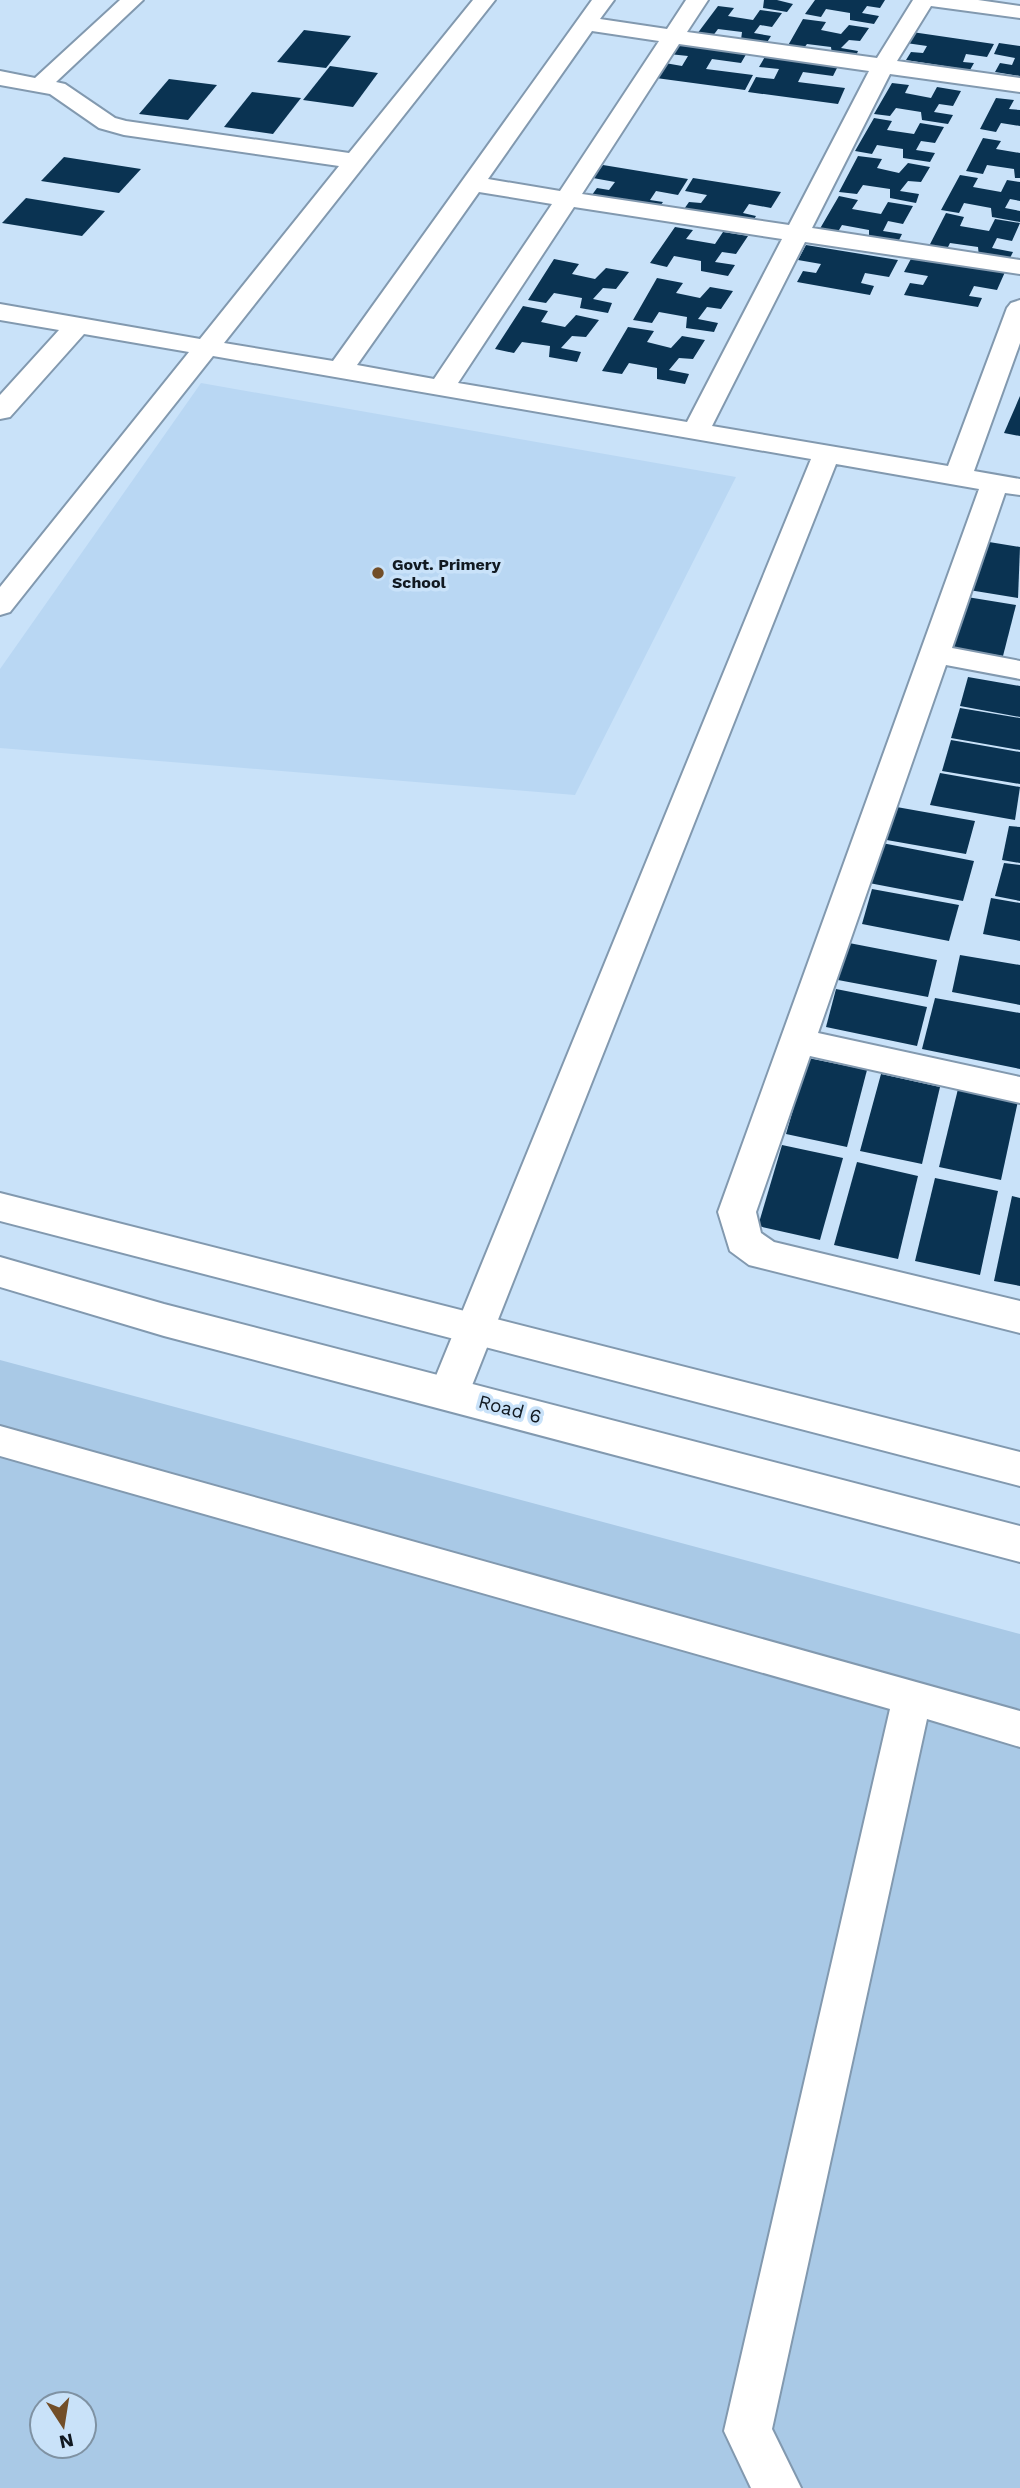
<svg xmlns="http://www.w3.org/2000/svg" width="1020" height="2488" font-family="'Work Sans',sans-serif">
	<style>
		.built { fill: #b9d7f3 }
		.green { fill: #a9c9e6; fill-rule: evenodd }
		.building { fill: #0a3352 }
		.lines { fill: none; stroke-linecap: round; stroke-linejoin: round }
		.lane-casing { stroke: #8299af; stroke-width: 4 }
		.street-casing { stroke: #8299af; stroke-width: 4 }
		.secondary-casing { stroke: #8299af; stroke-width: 4 }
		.lane { fill: #fff; fill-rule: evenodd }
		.street { fill: #fff; fill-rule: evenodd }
		.secondary { fill: #fff; fill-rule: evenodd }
		.poi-dot { fill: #724e28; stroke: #c9e2f9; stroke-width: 2.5 }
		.labels { text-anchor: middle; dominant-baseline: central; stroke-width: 7; stroke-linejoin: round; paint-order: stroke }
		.far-poi-label { font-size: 16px; font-weight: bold; fill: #111921; stroke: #c9e2f9; text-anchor: start }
		.street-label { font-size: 19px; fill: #111921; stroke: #c9e2f9 }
	</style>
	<rect width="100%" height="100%" fill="#c9e2f9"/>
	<path class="built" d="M201,383l535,94 -161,318 -575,-47v-79z"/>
	<path class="green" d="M0,1360l1020,274v854h-1020zM42,2404h42v42h-42z"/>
	<g class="building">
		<path d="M764,0h13l16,4 -6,8 -24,-4z"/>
		<path d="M815,0h70l-5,8 -13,-2 -5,7 17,3 -5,8 -24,-4v-7l-24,-4 -5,8 -16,-3z"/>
		<path d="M718,6l16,2 -6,8 25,4 7,-10 22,3 -10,14 -12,-2 -6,8 17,3 -5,8 -25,-4 1,-8 -24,-3 -6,8 -15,-3z"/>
		<path d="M803,19l23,3 -5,8 20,4 8,-9 20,3 -9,13 -11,-1 -8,8 17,3 -3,7 -23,-3 -1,-8 -24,-3 -6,8 -15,-3z"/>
		<path d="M304,30l47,6 -25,32 -49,-6z"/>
		<path d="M912,32l82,12 -7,13 -21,-3 -3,8 11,1 -4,7 -64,-10 5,-8 12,1 4,-7 -21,-3z"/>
		<path d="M676,42l72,9 -7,12 -29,-4 -6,10 47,6 -8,15 -89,-12 9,-15 17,3 6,-10 -19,-2z"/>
		<path d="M999,43l21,3v30l-25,-4 5,-9 12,2 3,-7 -21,-4z"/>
		<path d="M766,55l73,9 -6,12 -30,-4 -5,10 47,6 -7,16 -90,-12 8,-15 18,2 5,-10 -20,-2z"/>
		<path d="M330,66l48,7 -25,34 -50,-7z"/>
		<path d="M169,79l48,6 -29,35 -49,-6z"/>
		<path d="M892,83l17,2 -4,8 26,5 6,-11 24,4 -8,15 -14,-2 -5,8 19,3 -5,9 -26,-4 -1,-8 -25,-4 -6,8 -16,-2z"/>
		<path d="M252,92l49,6 -28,36 -49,-7z"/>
		<path d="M996,98l18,2 -5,9 11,1v16l-19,-3 -5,9 -16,-3z"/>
		<path d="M874,118l18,3 -5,9 27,4 6,-11 24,4 -9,16 -14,-2 -5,9 19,3 -5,9 -27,-4v-9l-26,-4 -5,9 -17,-3z"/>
		<path d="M983,138l18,3 -5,8 24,4v25h-5l-1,-9 -27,-4 -4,9 -17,-3z"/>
		<path d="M858,156l24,3 -5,9 22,5 9,-10 22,4 -9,15 -13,-1 -8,10 19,3 -3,9 -26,-5v-9l-27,-4 -6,9 -18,-2z"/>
		<path d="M64,157l77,12 -22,24 -78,-12z"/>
		<path d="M603,165l85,14 -10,16 -22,-4 -6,9 13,2 -6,8 -68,-11 8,-11 12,2 6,-8 -22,-4z"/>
		<path d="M960,175l18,3 -5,9 28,5 6,-12 13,2v19l-10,-2 -5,9 15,3v11l-28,-5 -1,-9 -27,-5 -5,10 -18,-3z"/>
		<path d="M693,178l88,14 -10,16 -22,-4 -6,9 13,3 -5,8 -69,-12 7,-10 12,1 6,-8 -22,-4z"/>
		<path d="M839,196l19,4 -6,9 29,5 7,-12 25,4 -10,18 -15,-3 -5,10 19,3 -5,10 -28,-4v-10l-27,-5 -6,10 -18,-3z"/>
		<path d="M26,198l79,13 -23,25 -80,-13z"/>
		<path d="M946,213l18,4 -4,9 29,5 6,-12 25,4 -8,18 -15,-3 -5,10 21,4 -5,10 -29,-5 -1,-10 -28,-4 -5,10 -18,-3z"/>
		<path d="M675,227l18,3 -7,9 29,5 8,-12 25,4 -12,18 -14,-2 -7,10 20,3 -7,11 -27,-5v-10l-27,-5 -7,11 -17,-4z"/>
		<path d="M806,245l92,15 -9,17 -24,-4 -4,10 13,3 -4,9 -73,-13 6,-11 13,2 5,-9 -23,-4z"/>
		<path d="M912,257l93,15 -8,18 -23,-4 -5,10 13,2 -4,9 -74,-12 6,-12 13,2 5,-9 -24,-4z"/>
		<path d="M554,259l25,5 -7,10 23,5 11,-11 23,4 -13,17 -13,-1 -10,11 19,4 -4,10 -28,-5 2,-10 -28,-5 -8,10 -18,-3z"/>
		<path d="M657,278l26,5 -7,10 24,5 10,-11 23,4 -12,18 -14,-2 -9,12 20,4 -4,9 -28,-4 1,-11 -28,-5 -7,11 -19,-3z"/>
		<path d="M523,306l25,5 -7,11 24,5 11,-12 23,5 -13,17 -14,-1 -11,12 20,4 -4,10 -28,-5 1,-11 -28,-4 -8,11 -19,-4z"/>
		<path d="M628,327l26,4 -7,11 24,6 11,-12 23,4 -12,19 -14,-1 -10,12 20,4 -4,10 -28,-5v-11l-28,-5 -7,11 -20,-3z"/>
		<path d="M1020,396v40l-16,-3z"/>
		<path d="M983,541l37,6 -2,51 -49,-8z"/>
		<path d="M967,597l49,8 -13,51 -51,-8z"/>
		<path d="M968,677l52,9v31l-60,-11z"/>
		<path d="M960,708l60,10v32l-69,-12z"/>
		<path d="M951,740l69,12v32l-78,-13z"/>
		<path d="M940,773l80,14 -5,33 -85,-15z"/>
		<path d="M891,806l84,15 -9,33 -85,-15z"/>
		<path d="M1009,826l11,1v36l-18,-3z"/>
		<path d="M882,843l92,18 -11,40 -94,-18z"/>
		<path d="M1004,863l16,2v36l-25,-5z"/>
		<path d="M872,889l87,16 -10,36 -87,-17z"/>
		<path d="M991,898l29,5v38l-37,-7z"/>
		<path d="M849,943l88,17 -9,37 -90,-17z"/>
		<path d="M960,955l60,10v40l-68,-13z"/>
		<path d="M836,989l91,18 -10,39 -91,-19z"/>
		<path d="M935,998l85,15v56l-98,-20z"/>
		<path d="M808,1058l59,12 -20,77 -61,-13z"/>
		<path d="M881,1074l59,13 -18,77 -62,-13z"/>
		<path d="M958,1089l60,12 -17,79 -62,-13z"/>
		<path d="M782,1145l61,13 -23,82 -62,-14z"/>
		<path d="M857,1162l61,14 -20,83 -64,-14z"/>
		<path d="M935,1178l63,13 -18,84 -65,-14z"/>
		<path d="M1012,1196l8,2v88l-26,-5z"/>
	</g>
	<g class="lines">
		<defs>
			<path id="lane" d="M0,1426l1020,285v36l-93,-28 -155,710 29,59h-50l-27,-57 166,-722 -890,-253z"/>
			<path id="street" d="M120,0h23l-87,82 9,2 50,34 11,3 223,32 124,-153h22l-271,343 109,18 259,-361h22l-14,19 67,10 19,-29h22l-21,32 190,26 36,-58h65l42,6v12l-89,-12 -34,55 123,17v14l-130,-18 -78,154 208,32v14l-215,-32 -93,184 236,40 59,-158 4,-5 9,-3v43l-46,128 46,8v16l-15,-2 -53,155 68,13v18l-74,-14 -128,368 202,44v26l-210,-47 -54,156 5,21 13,9 246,59v32l-271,-68 -19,-14 -12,-39 261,-723 -143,-25 -367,929 -6,12 -14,4 -14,-4 -6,-12 382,-934 -598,-103 -203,256 -10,3v-28l189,-235 -105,-18 -74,83 -10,2v-24l59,-65 -59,-10v-16l200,35 139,-173 -215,-31 -25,-7 -49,-34 -50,-9v-14l35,7zM592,31l67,10 -99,150 -72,-12zM679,44l190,27 -80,154 -207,-31zM479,192l73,12 -118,175 -77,-14zM574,207l208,32 -95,183 -229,-39z"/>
			<g id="secondary">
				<path d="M0,1193l1020,259v34l-1020,-265z"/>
				<path d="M0,1257l164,47 856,222v36l-856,-226 -164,-49z"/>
			</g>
		</defs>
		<use href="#lane" class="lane-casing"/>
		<use href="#street" class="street-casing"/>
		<use href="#secondary" class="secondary-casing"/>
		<use href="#lane" class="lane"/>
		<use href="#street" class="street"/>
		<use href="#secondary" class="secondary"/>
	</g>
	<circle class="poi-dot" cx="378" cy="573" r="7"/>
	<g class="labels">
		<g class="far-poi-label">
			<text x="392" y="564">Govt. Primery<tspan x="392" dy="18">School</tspan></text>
		</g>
		<g class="street-label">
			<text transform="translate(510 1409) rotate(15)">Road 6</text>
		</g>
	</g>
	<g transform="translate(63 2425) rotate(168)"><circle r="33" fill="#c9e2f9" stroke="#7f92a3" stroke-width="2"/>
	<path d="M0-5L12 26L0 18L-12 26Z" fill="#724e28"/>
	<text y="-10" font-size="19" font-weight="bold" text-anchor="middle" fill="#111921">N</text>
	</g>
</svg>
